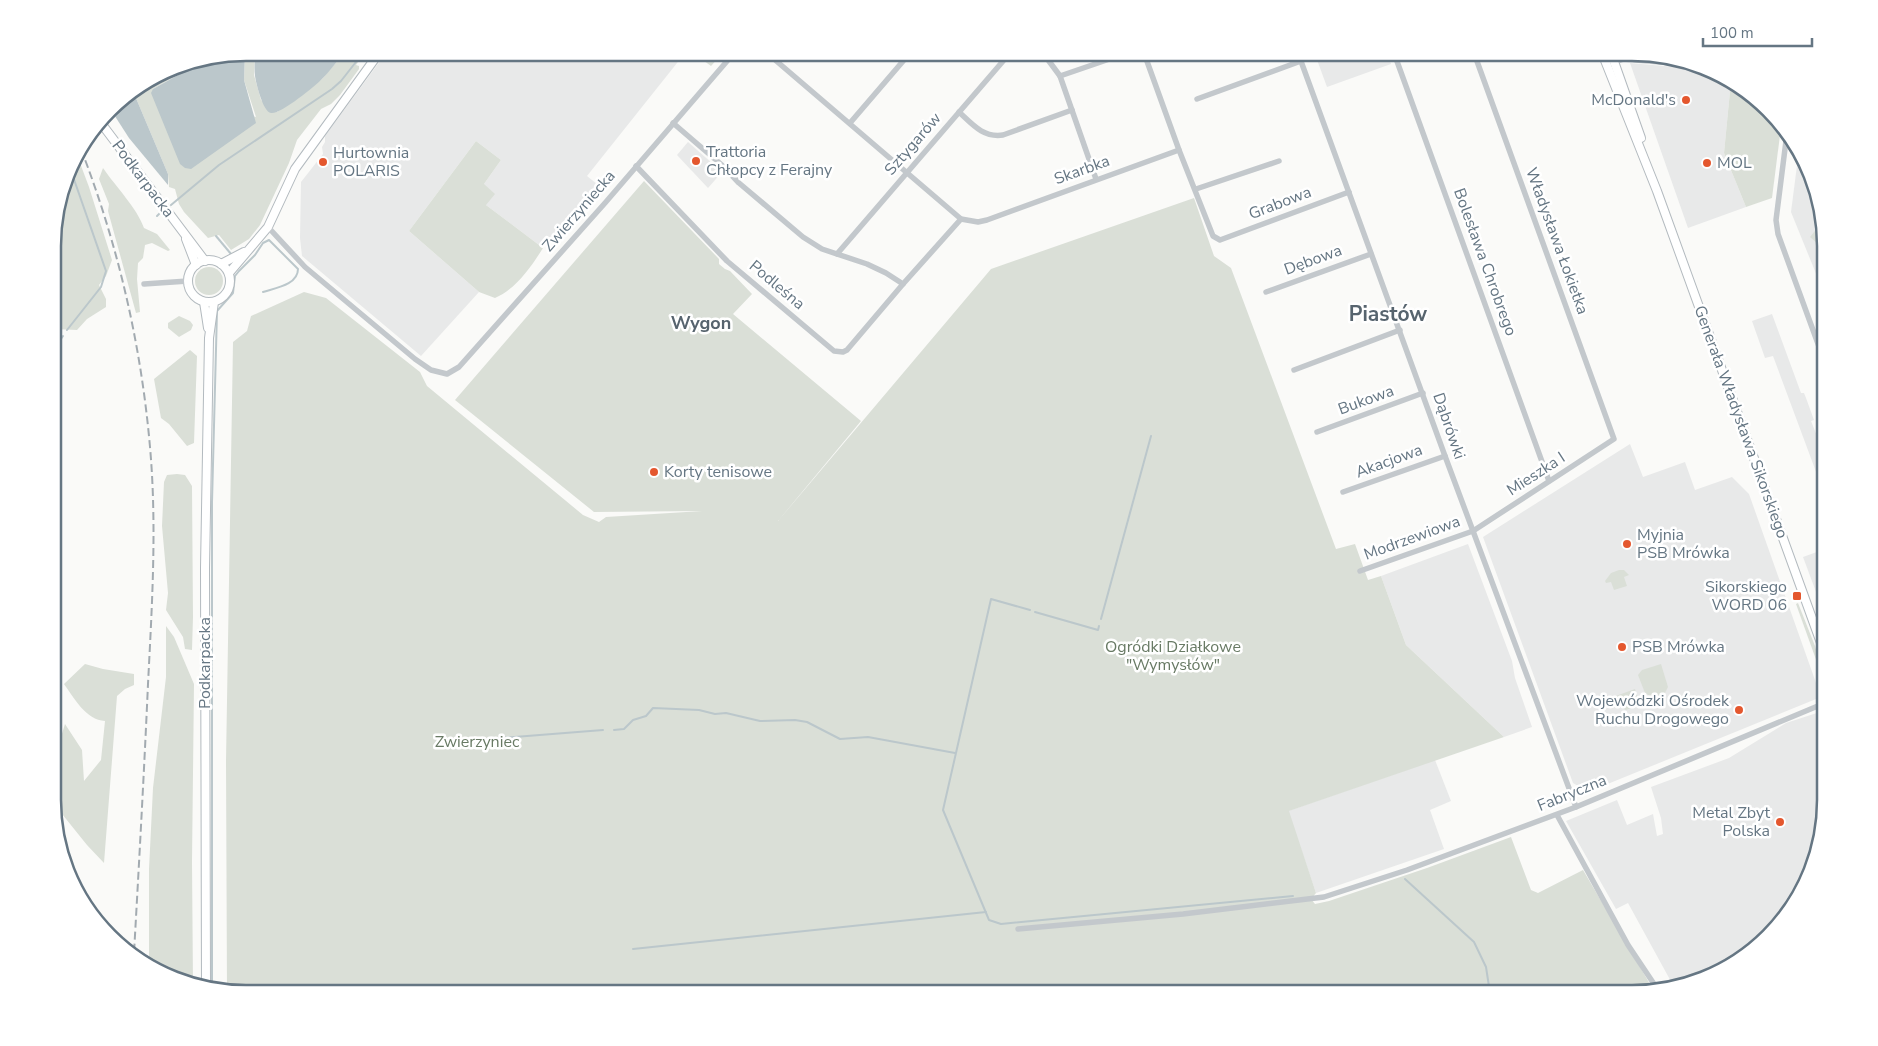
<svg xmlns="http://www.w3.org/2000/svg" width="1878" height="1046" font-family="'Nunito Sans',sans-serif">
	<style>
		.built { fill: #e8e9e9 }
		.green { fill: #dadfd7 }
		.water { fill: #bbc7cb }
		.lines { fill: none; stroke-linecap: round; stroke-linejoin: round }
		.stream { stroke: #bbc7cb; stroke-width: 2 }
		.secondary-casing { stroke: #b3babf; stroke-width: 10 }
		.street { stroke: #c3c8cc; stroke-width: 5.5 }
		.secondary { stroke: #fff; stroke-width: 8 }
		.rail { stroke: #a2aab0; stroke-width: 2; stroke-dasharray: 8 4; stroke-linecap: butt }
		.poi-dot { fill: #e4572e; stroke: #fff; stroke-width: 2 }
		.labels { text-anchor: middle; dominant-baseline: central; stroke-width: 5; stroke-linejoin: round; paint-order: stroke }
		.poi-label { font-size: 16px; fill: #657683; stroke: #fff; text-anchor: start }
		.street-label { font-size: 16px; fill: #657683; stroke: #fff }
		.park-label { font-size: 16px; fill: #687a64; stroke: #fff }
		.neighbourhood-label { font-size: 18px; font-weight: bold; fill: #57646e; stroke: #fff }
		.district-label { font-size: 21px; font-weight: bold; fill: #57646e; stroke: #fff }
		.rim { fill: none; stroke: #657683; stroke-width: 2.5 }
	</style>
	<rect width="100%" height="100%" fill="#fafaf8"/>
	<g class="built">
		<path d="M386,53h299l-98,123 15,12 -24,27 -6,-4 -29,37 -57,-43 -2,-21 17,-24 -25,-19 -67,90 70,61 -58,64 -119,-100 -2,-18 1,-56 22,-28 -1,-7 3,-5v-6z"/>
		<path d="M1318,53h69l4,11 -64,23 -11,-30 3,-1z"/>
		<path d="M1630,63l80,7 21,11 -7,72 22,54 -58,21z"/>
		<path d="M688,142l34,30 -14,16 -31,-33z"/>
		<path d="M1799,150l16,34 10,49v49l-6,-1 -28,-69z"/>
		<path d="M1772,314l29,79h3l2,5 8,22 -3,1 14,35v40l-52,-140 -8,2 -13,-37z"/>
		<path d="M1630,444l13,33 42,-15 10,28 37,-13 17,17 72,203 -233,95 -15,-9 -90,-246z"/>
		<path d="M1468,544l44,117 3,17 17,49 -28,10 -98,-92 -25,-69z"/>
		<path d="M1825,549v67l-22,-59z"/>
		<path d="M1823,711h2v101l-25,85 -61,64 -45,22 -20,4 -46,-84 -12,6 -50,-88 51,-21 10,25 26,-11 4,22 6,-2 -2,-16 -10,-31 78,-29 57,-35z"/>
		<path d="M1435,760l16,41 -21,9 14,39 -128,44 -28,-82z"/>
	</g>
	<g class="green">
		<path d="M245,53h10l-1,22 7,25 16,12 45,-33 22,-26h21l-9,12 3,1v3l-19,26 -9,9 -10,5 -24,31 -8,23 -29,62 -11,14 -18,11 -12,-15 -11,3 -24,-26 -5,-8 -4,-15 -6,-2 -1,-13 -35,-83 41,-24 29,-6 -50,28 103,28 -12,-37z"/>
		<path d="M693,53h30l-12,13z"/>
		<path d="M1731,81l50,46 -9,71 -26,9 -22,-54z"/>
		<path d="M476,141l25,19 -17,24 11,10 -9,11 57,43c-12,19 -27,41 -48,50l-16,-6 -70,-61z"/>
		<path d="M77,155l12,32 23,73 -6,16 -7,9 7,14v8l-19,12 -10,11 -23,-1v-108l19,-61z"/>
		<path d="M103,168c13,19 34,40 41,60l13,6 13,16 -2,1 -16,-8 -7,2 -2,13 -5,5 -1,16 3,33 -4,1 -28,-102 1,-7 -10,-25z"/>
		<path d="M644,181l75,78v5l6,5 5,2 22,23 -19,20 128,107 -83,100 213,-252 203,-71 20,58 17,12 105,281 19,-5 13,36 13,-4 25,69 98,92 -215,74 27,82 -5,6 4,5 14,-3 98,-33 84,-31 20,53 7,3 45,-23 71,121 -10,2h-1398l-19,-2 -1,-230 7,-419 14,-11 4,-15 53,-24 22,6 94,74 7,14 156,129 16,7 7,-5 96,-6 -108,1 -139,-112z"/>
		<path d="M1823,221l2,12v17l-15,-13z"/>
		<circle cx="209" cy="281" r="14"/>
		<path d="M179,316l11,5 3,4 -2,5 -12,7 -11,-9v-5z"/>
		<path d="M190,350l7,6 -3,87 -7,3 -18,-22 -8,-6 -7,-39z"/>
		<path d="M177,474l8,1 7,11 1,131 -1,33 -7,-1 -2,-12 -17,-27 2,-17 -6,-67 2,-44 3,-7z"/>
		<path d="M1619,570h5l5,5 -5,2 3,9 -13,4 -3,-8 -5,1 -1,-2 6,-8z"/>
		<path d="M1798,603l17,43 10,34 -2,-1 -27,-75z"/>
		<path d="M166,626l8,11 20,47 -2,178 1,124 -44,-19v-98l4,-81 13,-111z"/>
		<path d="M85,664l18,5 31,5v11l-9,4 -8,7 -13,167 -17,-18 -33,-41 1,-48 10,-32 17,26 2,31 17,-21 4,-39c-19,-1 -31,-23 -41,-37z"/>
		<path d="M1661,664l7,23 -4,8 -11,3 -8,-5 -7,-18 4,-5z"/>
		<path d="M1635,689l3,10 -4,8 -8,3 -10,-5 -3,-8z"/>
	</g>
	<g class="water">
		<path d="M245,53l-1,27 12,43 -65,46 -6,-1 -5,-4 -29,-71 2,-4 50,-28z"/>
		<path d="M255,53h89c-7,8 -14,18 -22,26 -7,7 -42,36 -51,34 -8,-1 -15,-30 -16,-37 -1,-8 0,-16 0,-23z"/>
		<path d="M133,91l35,83v11l-39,-47 -18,-28 7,-9z"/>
	</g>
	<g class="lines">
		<g class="stream">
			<path d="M171,205l48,-40 113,-76 9,-8 22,-28"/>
			<path d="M157,216l3,-3"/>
			<path d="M216,236l15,18"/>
			<path d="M67,330l34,-43 5,-16 -36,-103"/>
			<path d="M54,349l9,-13"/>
			<path d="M1030,610l-39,-11 -48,211 46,110 12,4 292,-28"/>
			<path d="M1035,612l63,18 1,-4"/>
			<path d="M1101,619l50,-183"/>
			<path d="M614,730l10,-1 9,-9 13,-4 7,-8 46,2 16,4 11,-1 34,8 35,-1 12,2 33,17 28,-2 87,16"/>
			<path d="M476,745l13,-6 114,-9"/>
			<path d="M1405,879l69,63 12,25 4,26"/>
			<path d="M633,949l353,-37"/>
			<path d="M212,989v-487l5,-191 16,-18 2,-17 4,-5 16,-16 8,-12 6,-3 29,29c0,16 -23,19 -35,23"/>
		</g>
		<defs>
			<g id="secondary">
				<path d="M1602,53l55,138 168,463"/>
				<path d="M1611,53l30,85"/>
				<path d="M101,123l104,138"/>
				<path d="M186,239l10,26"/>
				<circle cx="209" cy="281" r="21"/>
				<path d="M221,264l23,-12"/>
				<path d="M229,273l39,-46 27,-58 84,-116"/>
				<path d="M204,302l4,26"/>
				<path d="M206,988l-1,-420 4,-230 5,-36"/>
			</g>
		</defs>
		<use href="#secondary" class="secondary-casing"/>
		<g class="street">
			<path d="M767,53l194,166 17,3 9,-2 192,-70"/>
			<path d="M1043,53l17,23 36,103"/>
			<path d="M1144,53l35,97 34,86 7,4 129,-48"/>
			<path d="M1298,53l147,403 131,351"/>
			<path d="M1394,53l155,428"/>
			<path d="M1610,63l13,-4 75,6"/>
			<path d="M1060,76l67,-23"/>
			<path d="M1197,99l104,-38"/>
			<path d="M959,112c13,12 24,26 44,23l69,-25"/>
			<path d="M673,123l50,43 16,17 64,54 19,12 45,15 19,9 17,11 58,-65"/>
			<path d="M850,123l60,-70"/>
			<path d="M1787,133l-11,87 2,14 47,129"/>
			<path d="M636,166l91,95 107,90 9,1 4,-2 56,-66"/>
			<path d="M1196,189l83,-28"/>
			<path d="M268,227l37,40 110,92 16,11 16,4 12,-7 146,-164 129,-150"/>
			<path d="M837,254l173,-201"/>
			<path d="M144,284l44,-3"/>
			<path d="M1266,292l105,-38"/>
			<path d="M1294,370l106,-40"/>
			<path d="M1317,432l106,-39"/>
			<path d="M1343,492l102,-36"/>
			<path d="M1360,571l113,-40 141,-92 -140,-386"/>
			<path d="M1557,815l71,130 30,45"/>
			<path d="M1018,929l165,-15 141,-17 83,-27 169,-63 249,-104"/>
		</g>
		<use href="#secondary" class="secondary"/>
		<path class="rail" d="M81,149c37,96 60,195 69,298 7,79 2,158 -2,237 -4,90 -9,180 -14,269"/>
	</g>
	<g class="poi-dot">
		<circle cx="1686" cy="100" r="5"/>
		<circle cx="696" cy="161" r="5"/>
		<circle cx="323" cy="162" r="5"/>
		<circle cx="1707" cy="163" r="5"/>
		<circle cx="654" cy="472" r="5"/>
		<circle cx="1627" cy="544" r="5"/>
		<rect x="1792" y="591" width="10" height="10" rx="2.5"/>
		<circle cx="1622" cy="647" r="5"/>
		<circle cx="1739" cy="710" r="5"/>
		<circle cx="1780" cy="822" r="5"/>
	</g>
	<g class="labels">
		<g class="poi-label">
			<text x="1676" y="100" text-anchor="end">McDonald's</text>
			<text x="706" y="152">Trattoria<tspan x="706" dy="18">Chłopcy z Ferajny</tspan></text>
			<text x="333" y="153">Hurtownia<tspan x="333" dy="18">POLARIS</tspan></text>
			<text x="1717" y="163">MOL</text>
			<text x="664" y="472">Korty tenisowe</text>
			<text x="1637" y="535">Myjnia<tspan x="1637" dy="18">PSB Mrówka</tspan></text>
			<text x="1787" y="587" text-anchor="end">Sikorskiego<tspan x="1787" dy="18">WORD 06</tspan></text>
			<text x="1632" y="647">PSB Mrówka</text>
			<text x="1729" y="701" text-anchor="end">Wojewódzki Ośrodek<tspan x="1729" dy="18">Ruchu Drogowego</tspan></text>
			<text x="1770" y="813" text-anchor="end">Metal Zbyt<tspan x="1770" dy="18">Polska</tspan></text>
		</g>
		<g class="street-label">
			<text transform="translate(913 144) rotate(-49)">Sztygarów</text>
			<text transform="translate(1082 170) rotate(-20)">Skarbka</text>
			<text transform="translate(143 179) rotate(53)">Podkarpacka</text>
			<text transform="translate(1280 203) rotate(-21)">Grabowa</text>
			<text transform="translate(579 211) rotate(-49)">Zwierzyniecka</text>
			<text transform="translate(1557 241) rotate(70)">Władysława Łokietka</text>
			<text transform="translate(1313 260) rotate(-20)">Dębowa</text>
			<text transform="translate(1485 262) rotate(70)">Bolesława Chrobrego</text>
			<text transform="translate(777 285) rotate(40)">Podleśna</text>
			<text transform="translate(1366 400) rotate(-20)">Bukowa</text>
			<text transform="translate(1741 422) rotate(70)">Generała Władysława Sikorskiego</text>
			<text transform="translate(1449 426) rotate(71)">Dąbrówki</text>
			<text transform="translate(1389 461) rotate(-20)">Akacjowa</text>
			<text transform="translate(1536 474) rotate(-33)">Mieszka I</text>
			<text transform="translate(1412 538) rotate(-20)">Modrzewiowa</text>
			<text transform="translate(205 663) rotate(-90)">Podkarpacka</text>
			<text transform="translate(1572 793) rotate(-22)">Fabryczna</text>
		</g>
		<g class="park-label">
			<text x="1173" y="647">Ogródki Działkowe<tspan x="1173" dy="18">"Wymysłów"</tspan></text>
			<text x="477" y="742">Zwierzyniec</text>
		</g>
		<g class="neighbourhood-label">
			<text x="701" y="323">Wygon</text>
		</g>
		<g class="district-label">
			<text x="1388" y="314">Piastów</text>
		</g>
	</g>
	<path d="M0 0H1878V1046H0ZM246 61H1632A185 185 0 0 1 1817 246V800A185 185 0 0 1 1632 985H246A185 185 0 0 1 61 800V246A185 185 0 0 1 246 61Z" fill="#fff" fill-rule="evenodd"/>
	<path class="rim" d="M246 61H1632A185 185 0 0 1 1817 246V800A185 185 0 0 1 1632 985H246A185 185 0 0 1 61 800V246A185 185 0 0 1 246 61Z"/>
	<path d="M1703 38v8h109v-8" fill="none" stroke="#657683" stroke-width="2.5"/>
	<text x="1710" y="38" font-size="15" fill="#657683" stroke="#ffffff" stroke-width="4" paint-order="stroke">100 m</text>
</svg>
